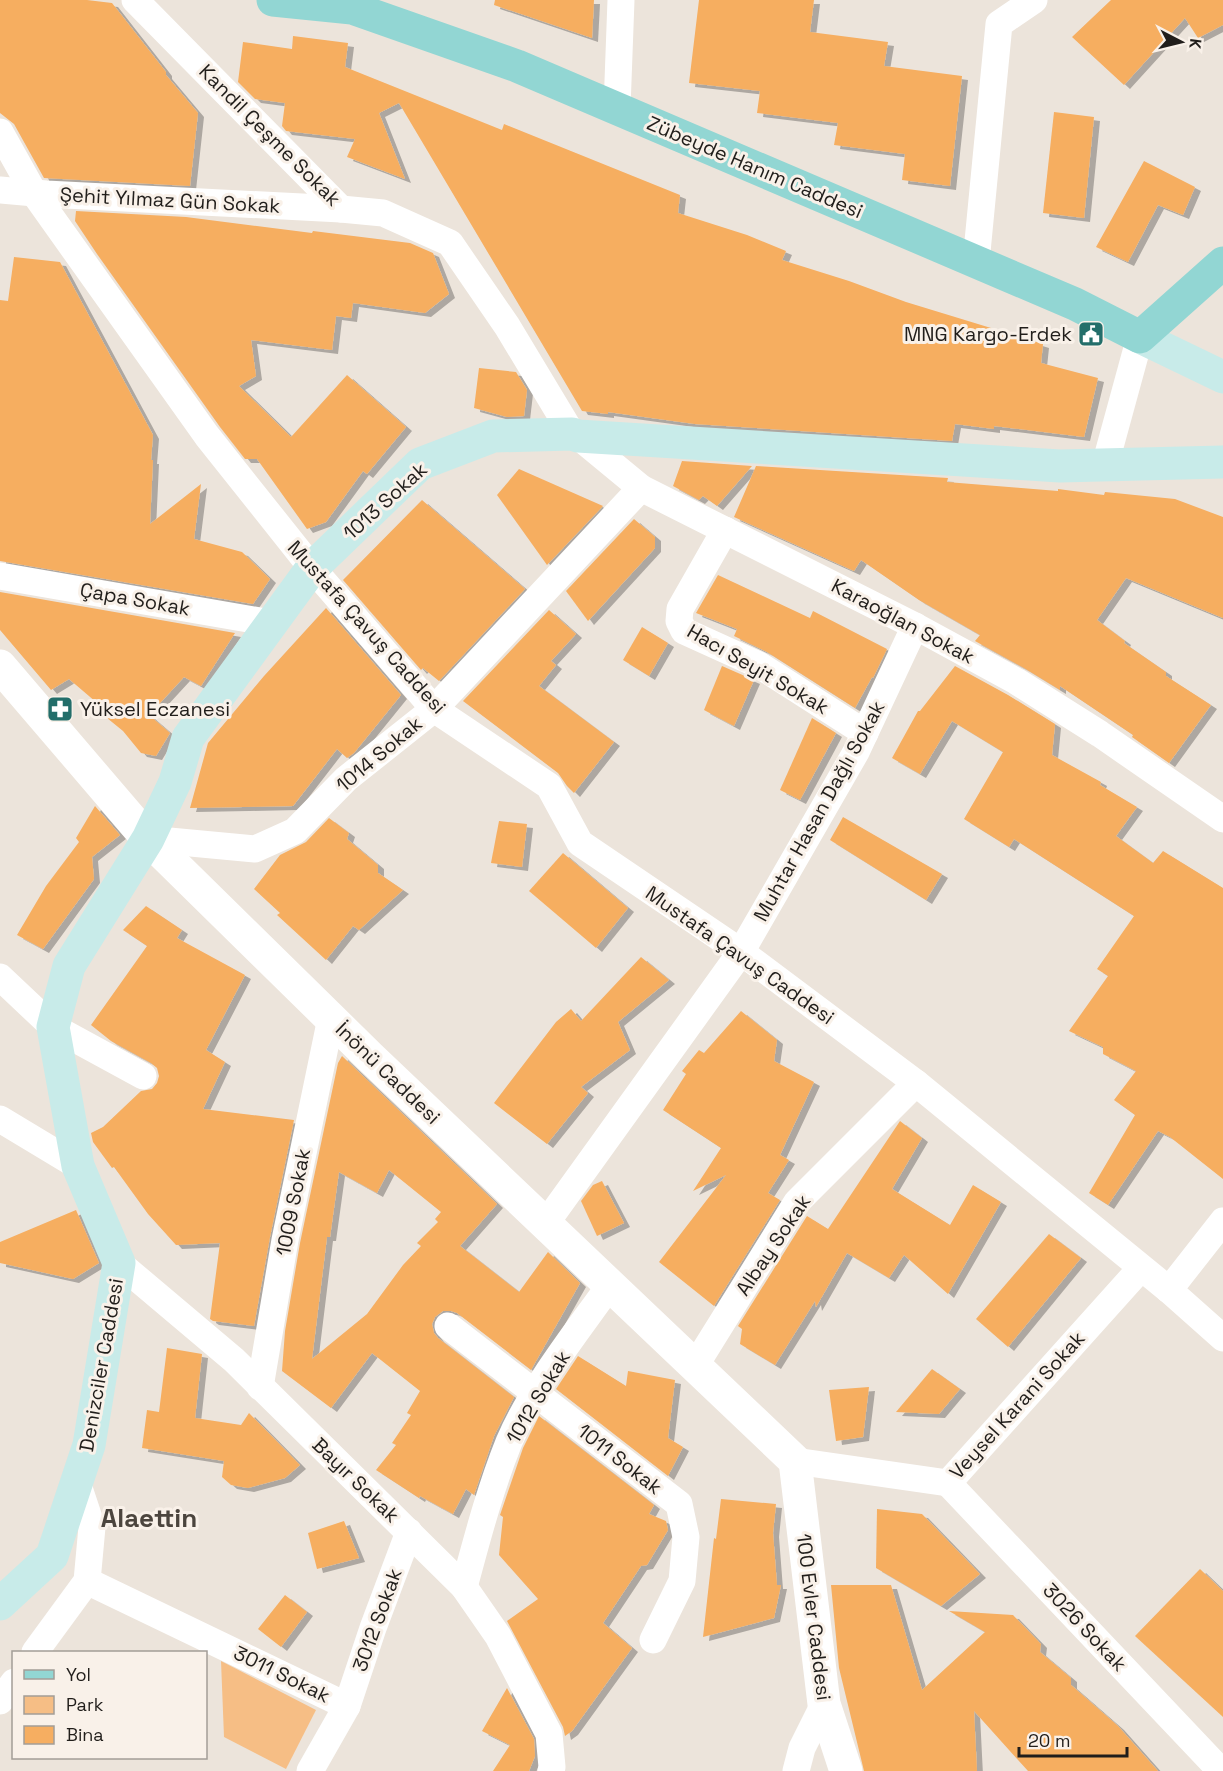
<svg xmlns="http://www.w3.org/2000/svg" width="1223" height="1771" font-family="'Space Grotesk',sans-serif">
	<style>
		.green { fill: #f6be85 }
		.building { fill: #f6ae61; fill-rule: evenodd; filter: url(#shadow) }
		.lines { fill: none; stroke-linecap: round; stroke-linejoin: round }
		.minor { stroke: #fff; stroke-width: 27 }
		.tertiary { stroke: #fff; stroke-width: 33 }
		.secondary { stroke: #c8ebe9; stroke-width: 33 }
		.primary { stroke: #92d6d3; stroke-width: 33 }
		.labels { text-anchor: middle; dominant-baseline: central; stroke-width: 6; stroke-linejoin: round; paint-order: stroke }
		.street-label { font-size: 20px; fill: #211e1b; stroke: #f9f1e9 }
		.poi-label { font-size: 20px; fill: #211e1b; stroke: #f9f1e9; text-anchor: end }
		.district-label { font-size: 26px; font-weight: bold; fill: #4c453e; stroke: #f9f1e9 }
	</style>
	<defs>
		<filter id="shadow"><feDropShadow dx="6" dy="4" stdDeviation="0" flood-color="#0004"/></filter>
	</defs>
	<rect width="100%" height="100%" fill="#ece4db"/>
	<path class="green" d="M221,1661l95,49 -30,59 -62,-32z"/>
	<g class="building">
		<path d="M0,0h87l25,3 54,69v3l32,38 -8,73 -146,-8 -30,-54 -14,-11z"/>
		<path d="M495,0h99l-2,38 -98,-33z"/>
		<path d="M699,0h115l-4,32 78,10 -4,24 78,10 -12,110 -48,-6 3,-26 -71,-9 4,-22 -81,-10 3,-22 -71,-8z"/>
		<path d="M1111,0h112v25l-25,13 -13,-20 -61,67 -52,-48z"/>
		<path d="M293,36l55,7 -3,24 157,63 2,-6 176,71 -2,18 69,22 39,16 -4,9 67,21 57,21 137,42 -2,19 57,15 -14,59 -90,-11v3l-39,-5 -3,17 -257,-17 -87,-12v2l-26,-3 -183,-308 -20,10 26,66 -58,-22 8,-18 -69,-8 -4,-5 3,-23 -30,-4 -17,-17 5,-40 49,7z"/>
		<path d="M1054,112l40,5 -10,101 -41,-5z"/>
		<path d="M1144,161l51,26 -12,28 -25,-10 -30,57 -32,-15z"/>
		<path d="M76,211l110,6 126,16 1,-2 97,12 23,10 16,41 -24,19 -72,-10 -2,15 -15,-2 -4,34 -81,-10 5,36 -17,10 52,51 56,-62 59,52 -39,47 -4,-3 -37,51 -19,7 -50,-70h-12l-25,-32 -123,-173 -22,-33z"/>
		<path d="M14,257l46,5 93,173 -2,25h2l-3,64 51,-40 -7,55 48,13 28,27 -17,25 -253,-43v-261l8,1z"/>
		<path d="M479,368l37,4 11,18 -3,26 -17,1 -33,-9z"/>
		<path d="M682,461l70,5 -35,40 -14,-10 -4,4 -26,-14z"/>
		<path d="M756,466l192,12 -1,4 111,9v-2l46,6 1,-3 70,7 48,18v101l-97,-40 -29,42 28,21 -1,2 42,29v4l45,29 -42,58 -37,-26 1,-2 -73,-49v4l-36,-22 -49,-27 5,-6 -61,-35 -58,-40 -7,11 -120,-54z"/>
		<path d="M519,469l84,37 -56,59 -50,-70z"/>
		<path d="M422,500l103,89 -86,92 -16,-13 -2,2 -78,-90z"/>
		<path d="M634,519l21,18v11l-67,73 -22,-30z"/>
		<path d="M718,575l92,43 3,-7 74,38 -14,29 -1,-1 -17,31 -88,-56 -33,-16 3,-7 -41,-16z"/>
		<path d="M0,592l235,41 -34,53 -17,-9 -35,38 21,18 -14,23 -15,-3 -18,-22 -16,-13 3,-4 -41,-35 -18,11 -51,-60z"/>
		<path d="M326,608l75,87 -47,58 -7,5 -10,-9 -44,57 -103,2 18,-65 56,-67z"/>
		<path d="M549,610l27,24 -25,27 5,4 -17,21 75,56 -40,51 -7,-7 -9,-13 -95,-72z"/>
		<path d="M642,627l26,16 -19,33 -26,-16z"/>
		<path d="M722,666l32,14 -20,46 -30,-16z"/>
		<path d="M955,666l53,29 47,29 -3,31 49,27 -1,3 37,22 -21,29 37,27 10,-12 60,37v291l-53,-42 -12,-6 -50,74 -19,-12 46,-78 -21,-15 22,-29 -33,-17v-7l-34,-16 39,-55 -11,-7 37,-53 -120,-77 -5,8 -45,-28 39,-67 -51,-31 -32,53 -28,-16 26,-47h2z"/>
		<path d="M812,718l24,15 -36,67 -20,-10z"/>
		<path d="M95,806l25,29 -28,22 2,22 -51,70 -26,-14 29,-49 33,-44 -3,-4z"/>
		<path d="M843,817l99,57 -16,26 -96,-60z"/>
		<path d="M329,818l20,15 -2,6 31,26v8l25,17 -44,40 -6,-4 -27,34 -49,-45 3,-2 -26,-24 26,-34 26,-13z"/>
		<path d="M499,821l28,3 -5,43 -31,-4z"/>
		<path d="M563,853l65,55 -32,40 -67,-57z"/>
		<path d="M146,906l36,24 -5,8 68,37 -39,75 19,12 -22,47 91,11 -24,117 -16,89 -41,-5 -3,-2 10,-76 -44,2 -28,-31 -34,-47 -2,1 -19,-26 -2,-9 12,-6 38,-36 11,-2 5,-6 2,-7 -2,-8 -6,-5 -40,-22 -20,-16 56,-79 -24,-16z"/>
		<path d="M641,957l28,23 -51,42 12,28 -49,37 7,6 -41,51 -53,-41 62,-81 15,-13 10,12z"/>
		<path d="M741,1011l36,29 -3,21 40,21 -34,73 9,5 -21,33 12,7 -66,106 -55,-44 67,-87 -33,16 28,-43 -58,-38 23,-36 -4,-3 17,-21 5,3z"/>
		<path d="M342,1056l155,148 -37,42 59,46 29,-40 32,31 -49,87 -74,-57 -6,-2h-8l-8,6 -3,7 2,9 4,5 76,59 -20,39 -20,59 -8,-6 -13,25 -33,-18 -1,2 -43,-28 20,-25 -4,-2 19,-28 -4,-2 13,-22 -48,-38 -41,55 -49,-37 3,-40 15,-88 38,-180zM389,1170l52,42 -6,7 3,3 -21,21 4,3 -18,19 -36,49 -55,45 15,-122h3l9,-65 38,21z"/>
		<path d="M900,1121l22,17 -30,51 58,36 23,-40 28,17 -53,92 -44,-39 -15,23 -42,-25 -31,54 -1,-6 -40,64 -35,-21 2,-15 -4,-3 69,-110 21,13z"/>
		<path d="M602,1181l22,42 -27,13 -16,-35 12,-16z"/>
		<path d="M76,1210l23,53 -26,16 -73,-16v-21z"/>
		<path d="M1049,1234l32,24 -73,89 -32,-28z"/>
		<path d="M167,1348l35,6 -7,64 46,7 8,-12 51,52 -15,13 -37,10 -17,-3 -9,-8 2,-16 -82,-13 5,-38 12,2z"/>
		<path d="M578,1356l48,30 2,-15 47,9 -7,58 15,9 -15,29 -112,-87z"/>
		<path d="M932,1369l28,20 -21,25 -43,-2z"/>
		<path d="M869,1387l-6,50 -27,4 -7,-51z"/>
		<path d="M539,1416l115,89 -5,9 17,7 2,9 -21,35 -6,1 -38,57 29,25 -60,83 -7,5 -2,-9 -56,-106 31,-22 -39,-44 4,-38 -3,-2 23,-67z"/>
		<path d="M721,1499l55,5 -3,29 4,52h4l-7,33 -71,19 11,-99 2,1z"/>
		<path d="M877,1509l45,5 58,60 -39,32 -65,-38z"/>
		<path d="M344,1521l15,37 -42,11 -9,-36z"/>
		<path d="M1200,1569l23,22v126l-88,-81z"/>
		<path d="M831,1585h60l31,105 63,-58 -36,-21 64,4 28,29 -1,8 31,26v7l47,41 40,45h-130l-54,-60 3,60h-113l-25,-103z"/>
		<path d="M285,1595l22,17 -26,35 -23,-18z"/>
		<path d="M507,1688l27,51 1,17 -6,15h-36l17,-26 -28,-14z"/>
	</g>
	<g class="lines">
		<g class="minor">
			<path d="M135,0l206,209 42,4 67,30 57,83 65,108"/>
			<path d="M617,108l4,-108"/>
			<path d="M0,132l34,61 173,243 105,132 122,141 115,77 31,57 161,109 175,131 253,207 54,48"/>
			<path d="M0,190l46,4 295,15"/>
			<path d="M976,262l23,-238 35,-24"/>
			<path d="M578,436l63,52 274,138 101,55 84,53 123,85"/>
			<path d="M1105,465l35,-128"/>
			<path d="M725,530l-45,79 -1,12 5,10 75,34 106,68"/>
			<path d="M0,576l271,47"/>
			<path d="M148,839l107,10 40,-18 51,-52 88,-70 207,-221"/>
			<path d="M0,977l53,50 90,49"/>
			<path d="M0,1119l78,47"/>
			<path d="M546,1223l195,-271 115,-200 59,-126"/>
			<path d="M119,1263l115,97 230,227 34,49 51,98 3,33 -1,4"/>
			<path d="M1169,1290l54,-69"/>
			<path d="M448,1326l231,178 7,33 -4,44 -29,59"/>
			<path d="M695,1366l102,-164 119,-119"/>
			<path d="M260,1387l25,-147 46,-222"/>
			<path d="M795,1461l153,22 193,-215"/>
			<path d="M948,1483l273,288"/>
			<path d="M87,1581l260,125"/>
			<path d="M464,1587c13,-48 26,-98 45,-145 23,-54 67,-109 101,-157"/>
			<path d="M35,1652l52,-71 5,-54 -15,-45"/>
			<path d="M0,1701l14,-19"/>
			<path d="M310,1771l37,-65 26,-78 36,-96"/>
			<path d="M796,1771l6,-23 22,-44"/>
		</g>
		<path class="tertiary" d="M0,666l148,173 222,218 425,404 29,243 22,67"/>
		<g class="secondary">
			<path d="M1140,337l83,40"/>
			<path d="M0,1604l52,-48 37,-111 30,-182 -41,-97 -25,-139 16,-61 79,-127 27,-57 13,-44 124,-170 108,-104 73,-28 79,-2 6,2 482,30 163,-4"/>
		</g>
		<path class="primary" d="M273,0l79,8 165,58 558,238 65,33 83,-74"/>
	</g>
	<defs>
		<symbol id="civic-square" viewBox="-11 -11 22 22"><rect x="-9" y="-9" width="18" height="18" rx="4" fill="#236e6a" stroke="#f9f1e9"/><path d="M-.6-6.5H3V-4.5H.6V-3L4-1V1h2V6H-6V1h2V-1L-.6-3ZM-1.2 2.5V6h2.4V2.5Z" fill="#fff"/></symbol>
		<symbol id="pharmacy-square" viewBox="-11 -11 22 22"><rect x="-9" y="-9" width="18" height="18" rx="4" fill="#236e6a" stroke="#f9f1e9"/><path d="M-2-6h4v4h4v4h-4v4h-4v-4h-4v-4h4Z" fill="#fff"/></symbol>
	</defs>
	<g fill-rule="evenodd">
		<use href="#civic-square" x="1076" y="319" width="30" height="30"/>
		<use href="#pharmacy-square" x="45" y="694" width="30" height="30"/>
	</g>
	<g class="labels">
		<g class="street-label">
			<text transform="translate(270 135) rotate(45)">Kandil Çeşme Sokak</text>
			<text transform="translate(755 167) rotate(23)">Zübeyde Hanım Caddesi</text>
			<text transform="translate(170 200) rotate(3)">Şehit Yılmaz Gün Sokak</text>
			<text transform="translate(385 501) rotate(-42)">1013 Sokak</text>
			<text transform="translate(135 599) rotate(10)">Çapa Sokak</text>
			<text transform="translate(903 621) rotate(28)">Karaoğlan Sokak</text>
			<text transform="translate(367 627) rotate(48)">Mustafa Çavuş Caddesi</text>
			<text transform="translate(758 669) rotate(30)">Hacı Seyit Sokak</text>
			<text transform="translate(379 754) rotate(-40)">1014 Sokak</text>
			<text transform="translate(819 811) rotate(-61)">Muhtar Hasan Dağlı Sokak</text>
			<text transform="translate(740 955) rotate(35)">Mustafa Çavuş Caddesi</text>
			<text transform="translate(388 1073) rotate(44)">İnönü Caddesi</text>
			<text transform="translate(293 1202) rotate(-79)">1009 Sokak</text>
			<text transform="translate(773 1245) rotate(-56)">Albay Sokak</text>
			<text transform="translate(101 1365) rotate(-80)">Denizciler Caddesi</text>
			<text transform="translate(538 1397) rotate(-59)">1012 Sokak</text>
			<text transform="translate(1017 1405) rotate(-48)">Veysel Karani Sokak</text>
			<text transform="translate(620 1459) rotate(38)">1011 Sokak</text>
			<text transform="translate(356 1480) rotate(44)">Bayır Sokak</text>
			<text transform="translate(814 1617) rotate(83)">100 Evler Caddesi</text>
			<text transform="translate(377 1620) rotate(-70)">3012 Sokak</text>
			<text transform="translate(1085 1627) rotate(47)">3026 Sokak</text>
			<text transform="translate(282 1674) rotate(26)">3011 Sokak</text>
		</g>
		<g class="poi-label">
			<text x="1072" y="334">MNG Kargo-Erdek</text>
			<text x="80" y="709" text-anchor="start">Yüksel Eczanesi</text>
		</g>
		<g class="district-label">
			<text x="149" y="1518">Alaettin</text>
		</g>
	</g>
	<rect x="12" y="1651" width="195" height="108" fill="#f9f1e9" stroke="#a39d97" stroke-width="1.5"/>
	<rect x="24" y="1670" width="30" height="9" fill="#92d6d3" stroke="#a39d97" stroke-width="1.5"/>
	<text x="66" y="1681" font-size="18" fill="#211e1b">Yol</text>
	<rect x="24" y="1696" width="30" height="18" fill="#f6be85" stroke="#a39d97" stroke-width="1.5"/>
	<text x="66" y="1711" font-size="18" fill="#211e1b">Park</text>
	<rect x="24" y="1726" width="30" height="18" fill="#f6ae61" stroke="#a39d97" stroke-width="1.5"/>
	<text x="66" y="1741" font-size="18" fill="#211e1b">Bina</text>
	<g transform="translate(1181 42) rotate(97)" stroke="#f9f1e9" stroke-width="4.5" paint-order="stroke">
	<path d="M0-4.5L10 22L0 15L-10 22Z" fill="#211e1b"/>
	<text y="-9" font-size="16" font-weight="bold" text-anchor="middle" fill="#211e1b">K</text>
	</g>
	<path d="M1019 1747v9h108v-9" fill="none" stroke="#211e1b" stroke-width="3"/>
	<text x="1028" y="1747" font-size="18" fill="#211e1b" stroke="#f9f1e9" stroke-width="4.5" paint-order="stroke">20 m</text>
</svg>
